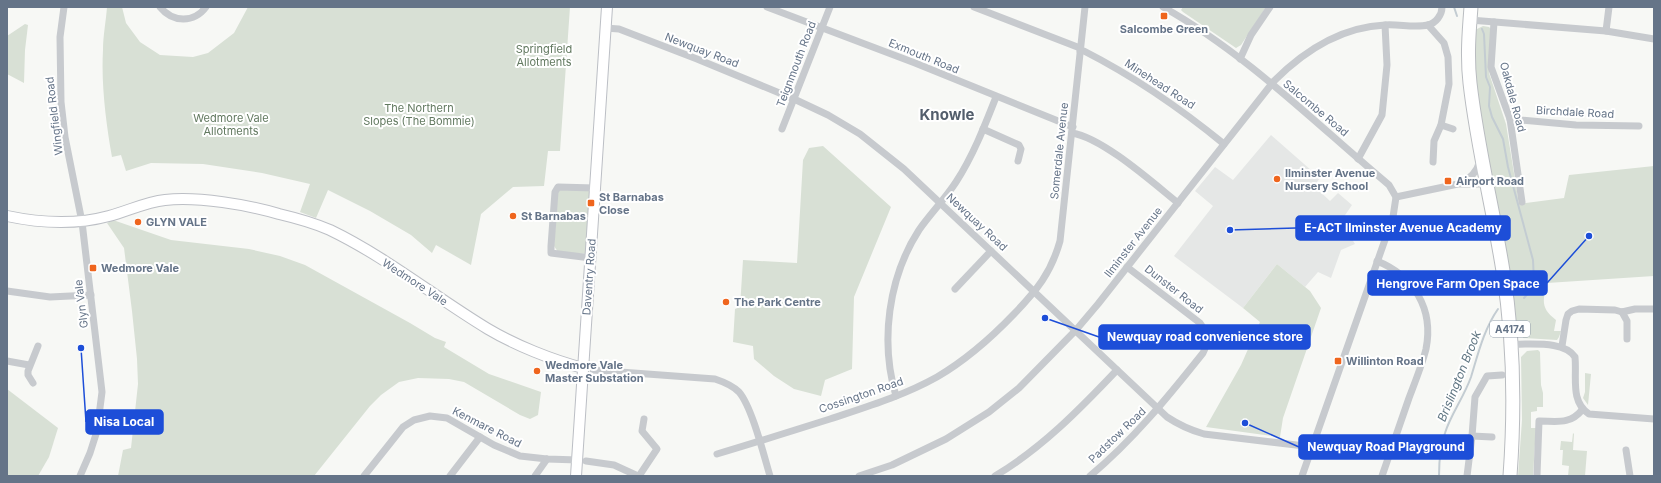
<svg xmlns="http://www.w3.org/2000/svg" width="1661" height="483" font-family="Inter,sans-serif">
	<style>
		.built { fill: #e5e7e6 }
		.green { fill: #d8e0d5 }
		.lines { fill: none; stroke-linecap: round; stroke-linejoin: round }
		.stream { stroke: #c3ccd2; stroke-width: 2 }
		.secondary-casing { stroke: #bcbfc5; stroke-width: 12 }
		.highway-casing { stroke: #b9bcc0; stroke-width: 15 }
		.street { stroke: #c7cace; stroke-width: 7 }
		.secondary { stroke: #fff; stroke-width: 10 }
		.highway { stroke: #fff; stroke-width: 13 }
		.poi-dot { fill: #ef651d; stroke: #fff; stroke-width: 1.5 }
		.labels { text-anchor: middle; dominant-baseline: central; stroke-width: 4; stroke-linejoin: round; paint-order: stroke }
		.shield { fill: #fff; stroke: #939eac; stroke-width: 1 }
		.shield-label { font-size: 10px; font-weight: bold; fill: #657488 }
		.poi-label { font-size: 11px; font-weight: bold; fill: #657488; stroke: #fff; text-anchor: start }
		.park-label { font-size: 11px; fill: #627960; stroke: #fff }
		.street-label { font-size: 11px; fill: #657488; stroke: #fff }
		.water-label { font-size: 12px; font-style: italic; fill: #607683; stroke: #fff }
		.district-label { font-size: 15px; font-weight: bold; fill: #535e6c; stroke: #fff }
		.leader { fill: none; stroke: #1d4ed8; stroke-width: 1.5 }
		.callout-dot { fill: #1d4ed8; stroke: #fff; stroke-width: 1.5 }
		.callout { fill: #1d4ed8; stroke: #1d4ed8; stroke-width: 1.5 }
		.callout-label { font-size: 12px; text-anchor: middle; font-weight: bold; fill: #fff }
	</style>
	<rect width="100%" height="100%" fill="#f7f8f5"/>
	<path class="built" d="M1271,135l49,43 -6,8 16,15 8,-8 14,12 -11,16 14,23 -14,6 -10,28 -13,-6 -13,15 -28,-23 -34,44 -69,-52 39,-50 -18,-15 20,-24 18,13z"/>
	<g class="green">
		<path d="M107,7h15l4,16 14,19 20,13 33,2 15,-4 26,-20 14,-26h322l-10,144h-12l-4,35 -31,1 -32,27 -10,51 -35,-20 -4,8 -21,-18 -41,-24 -42,-21 -12,28 -16,-6 10,-28 -48,-11 -59,-9 -52,-1 -25,8 -5,-16 -9,2c-6,-34 -11,-73 -9,-107 0,-14 3,-29 4,-43z"/>
		<path d="M1183,7l13,1 70,-1 -25,38 -5,3 -53,-36 -2,-2z"/>
		<path d="M25,24l3,1 -3,25 -1,33 -17,-9v-38z"/>
		<path d="M1483,26l6,1 2,2 -2,44 17,51 13,80 45,-6 5,-23 85,-9v110l-107,7c-4,17 -7,25 9,37l-2,11h7l-2,6 -2,3 -34,-2 -2,-13 -5,-1 -11,-81 -27,-129 -5,-68 2,-16z"/>
		<path d="M823,146l68,61 -37,90 -2,72 -27,11 -4,16 -27,-7 -20,-13 -20,-17 -1,-13 -20,-4 2,-33 5,-2 3,-47 54,3 6,-103 6,-12z"/>
		<path d="M558,188l33,3 -4,63 -29,-2 -4,-6z"/>
		<path d="M113,220l58,20 78,9 31,7 25,9 105,58 25,15 11,4 -2,5 45,27 52,18 -3,23 -8,4 -10,-4 -56,-33 -15,-3 -31,-1 -19,4 -18,13 -11,11 -56,70h-196l5,-26 8,-2 7,-64 -1,-25 -5,-48 -8,-63 -17,-25z"/>
		<path d="M1277,264l33,27 11,17 -38,110 -3,19 -74,-10 35,-62 19,-43 -17,-14z"/>
		<path d="M1538,350l2,2 1,33 2,8v14h-6v4l-6,1v16h5l-3,48h-15l4,-56 -1,-63 6,-6z"/>
		<path d="M1585,373l6,1 -3,31 -5,-7 2,-6z"/>
		<path d="M7,389l51,39 -9,29 -11,19h-31z"/>
		<path d="M1573,433l1,1 -1,16 14,1 -2,25h-17l1,-10 -7,-1 1,-15h-3l1,-9 11,1z"/>
	</g>
	<g class="lines">
		<g class="stream">
			<path d="M1454,7l3,9"/>
			<path d="M1482,29l2,5 2,43 4,10 -1,19 3,11 11,22 5,28 25,93 1,22 -3,8 -7,8"/>
			<path d="M1439,476c0,-14 1,-29 6,-43 6,-19 19,-36 26,-56 7,-23 13,-48 27,-68"/>
		</g>
		<defs>
			<g id="secondary">
				<path d="M7,216c33,7 69,9 102,0 19,-5 37,-14 56,-16 32,-4 84,5 114,14 17,4 35,9 51,16 56,27 105,67 158,99 27,16 64,31 95,39"/>
				<path d="M576,476l31,-469"/>
			</g>
			<path id="highway" d="M1471,7c-2,25 -4,50 -1,76 7,63 23,125 33,188 11,68 12,136 7,205"/>
		</defs>
		<use href="#secondary" class="secondary-casing"/>
		<use href="#highway" class="highway-casing"/>
		<g class="street">
			<path d="M64,7l-4,30 1,65 4,35 17,85 20,170 -5,39 -7,22 -10,23"/>
			<path d="M160,7c13,16 34,16 46,0"/>
			<path d="M767,7l148,56 158,64"/>
			<path d="M974,7l106,41"/>
			<path d="M1163,7c84,47 153,117 226,178l7,12 -3,20 -91,259"/>
			<path d="M1470,20l136,11 48,8"/>
			<path d="M1494,22l-3,45 19,52 12,83"/>
			<path d="M1428,25l16,18 4,14 1,27 -8,41 -7,16 -1,21"/>
			<path d="M605,28l14,1 78,30 97,40 34,16 32,19 44,35 263,248c12,8 23,13 37,17l109,13"/>
			<path d="M1606,31l3,-24"/>
			<path d="M1080,51h4c51,26 96,57 140,93"/>
			<path d="M1240,59l11,-24 19,-28"/>
			<path d="M1510,119l66,6 63,1"/>
			<path d="M1441,125l12,4"/>
			<path d="M782,129l48,-122"/>
			<path d="M983,129l36,16 2,4 -3,12"/>
			<path d="M1072,133c31,5 81,50 106,70"/>
			<path d="M1358,159l24,-44 5,-50 -2,-40"/>
			<path d="M1460,183c11,-4 17,-12 20,-22"/>
			<path d="M1396,197l62,-13h28"/>
			<path d="M591,258l-40,-5v-7l4,-54 3,-5 37,1"/>
			<path d="M1377,261c37,15 57,48 49,88 -4,16 -11,33 -17,49 -9,26 -18,52 -27,78"/>
			<path d="M955,289l36,-38"/>
			<path d="M7,291l43,6 41,-2"/>
			<path d="M1622,312l5,9v18"/>
			<path d="M1512,344c18,1 52,-4 63,13 2,20 -5,45 14,57l65,5"/>
			<path d="M1562,346l4,-26 2,-6 4,-3 7,-2 36,1 7,2 13,-3h19"/>
			<path d="M7,361l22,4"/>
			<path d="M593,370l122,9c9,3 17,6 24,13 13,15 25,64 31,84"/>
			<path d="M33,383l-5,-8v-4l10,-25"/>
			<path d="M896,396c-16,-54 -8,-118 23,-166 12,-17 26,-31 37,-48 17,-26 29,-57 40,-85"/>
			<path d="M1472,436l20,1"/>
			<path d="M1626,450l4,26"/>
			<path d="M717,454c37,-11 75,-23 113,-35 36,-12 73,-23 107,-42 29,-17 54,-39 77,-63 23,-24 37,-41 46,-73l25,-234"/>
			<path d="M586,461l28,4 24,11"/>
			<path d="M1537,475l2,-54c17,0 31,4 43,-11"/>
			<path d="M364,476l39,-49 11,-7 16,-4 17,2 47,27 26,11 27,3 31,1"/>
			<path d="M450,476l30,-39"/>
			<path d="M535,476l12,-17"/>
			<path d="M639,476l18,-27 -15,-18 2,-12"/>
			<path d="M859,476l33,-11 54,-26 43,-27 30,-24 57,-58 22,-26 176,-223c30,-30 67,-54 111,-56 14,-1 30,3 43,0 8,-2 14,-10 14,-18"/>
			<path d="M995,476c47,-28 85,-67 122,-106"/>
			<path d="M1090,476c43,-36 78,-79 113,-123 6,-12 5,-19 -3,-30l-73,-56"/>
			<path d="M1467,476l5,-40 3,-39 12,-21 15,-1"/>
		</g>
		<use href="#secondary" class="secondary"/>
		<use href="#highway" class="highway"/>
	</g>
	<g class="poi-dot">
		<rect x="1160" y="12" width="8" height="8" rx="2"/>
		<circle cx="1277" cy="179" r="4"/>
		<rect x="1444" y="177" width="8" height="8" rx="2"/>
		<rect x="587" y="199" width="8" height="8" rx="2"/>
		<circle cx="513" cy="216" r="4"/>
		<circle cx="138" cy="222" r="4"/>
		<rect x="89" y="264" width="8" height="8" rx="2"/>
		<circle cx="726" cy="302" r="4"/>
		<rect x="1334" y="357" width="8" height="8" rx="2"/>
		<circle cx="537" cy="371" r="4"/>
	</g>
	<g class="labels">
		<rect class="shield" x="1490" y="321" width="40" height="16" rx="3"/>
		<g class="shield-label">
			<text x="1510" y="329">A4174</text>
		</g>
		<g class="poi-label">
			<text x="1164" y="29" text-anchor="middle">Salcombe Green</text>
			<text x="1285" y="173">Ilminster Avenue<tspan x="1285" dy="13">Nursery School</tspan></text>
			<text x="1456" y="181">Airport Road</text>
			<text x="599" y="197">St Barnabas<tspan x="599" dy="13">Close</tspan></text>
			<text x="521" y="216">St Barnabas</text>
			<text x="146" y="222">GLYN VALE</text>
			<text x="101" y="268">Wedmore Vale</text>
			<text x="734" y="302">The Park Centre</text>
			<text x="1346" y="361">Willinton Road</text>
			<text x="545" y="365">Wedmore Vale<tspan x="545" dy="13">Master Substation</tspan></text>
		</g>
		<g class="park-label">
			<text x="544" y="49">Springfield<tspan x="544" dy="13">Allotments</tspan></text>
			<text x="419" y="108">The Northern<tspan x="419" dy="13">Slopes (The Bommie)</tspan></text>
			<text x="231" y="118">Wedmore Vale<tspan x="231" dy="13">Allotments</tspan></text>
		</g>
		<g class="street-label">
			<text transform="translate(702 50) rotate(21)">Newquay Road</text>
			<text transform="translate(924 56) rotate(22)">Exmouth Road</text>
			<text transform="translate(796 64) rotate(-69)">Teignmouth Road</text>
			<text transform="translate(1160 84) rotate(33)">Minehead Road</text>
			<text transform="translate(1513 97) rotate(75)">Oakdale Road</text>
			<text transform="translate(1316 108) rotate(40)">Salcombe Road</text>
			<text transform="translate(1575 112) rotate(3)">Birchdale Road</text>
			<text transform="translate(54 116) rotate(-97)">Wingfield Road</text>
			<text transform="translate(1059 151) rotate(-84)">Somerdale Avenue</text>
			<text transform="translate(977 222) rotate(43)">Newquay Road</text>
			<text transform="translate(1133 242) rotate(-52)">Ilminster Avenue</text>
			<text transform="translate(589 277) rotate(-86)">Daventry Road</text>
			<text transform="translate(415 282) rotate(33)">Wedmore Vale</text>
			<text transform="translate(1174 289) rotate(38)">Dunster Road</text>
			<text transform="translate(81 304) rotate(-97)">Glyn Vale</text>
			<text transform="translate(861 395) rotate(-19)">Cossington Road</text>
			<text transform="translate(487 427) rotate(27)">Kenmare Road</text>
			<text transform="translate(1117 435) rotate(-44)">Padstow Road</text>
		</g>
		<g class="water-label">
			<text transform="translate(1459 376) rotate(-68)">Brislington Brook</text>
		</g>
		<g class="district-label">
			<text x="947" y="114">Knowle</text>
		</g>
	</g>
	<path class="leader" d="M1230 230L1296 228M1589 236L1547 283M1045 318L1099 337M81 348L86 422M1245 423L1299 447"/>
	<g class="callout-dot">
		<circle cx="1230" cy="230" r="4"/>
		<circle cx="1589" cy="236" r="4"/>
		<circle cx="1045" cy="318" r="4"/>
		<circle cx="81" cy="348" r="4"/>
		<circle cx="1245" cy="423" r="4"/>
	</g>
	<g class="callout">
		<rect x="1296" y="216" width="214" height="24" rx="4"/>
		<rect x="1368" y="271" width="179" height="24" rx="4"/>
		<rect x="1099" y="325" width="211" height="24" rx="4"/>
		<rect x="86" y="410" width="77" height="24" rx="4"/>
		<rect x="1299" y="435" width="174" height="24" rx="4"/>
	</g>
	<g class="callout-label">
		<text x="1403" y="232">E-ACT Ilminster Avenue Academy</text>
		<text x="1458" y="288">Hengrove Farm Open Space</text>
		<text x="1205" y="341">Newquay road convenience store</text>
		<text x="124" y="426">Nisa Local</text>
		<text x="1386" y="451">Newquay Road Playground</text>
	</g>
	<rect width="1661" height="483" fill="none" stroke="#657488" stroke-width="16"/>
</svg>
